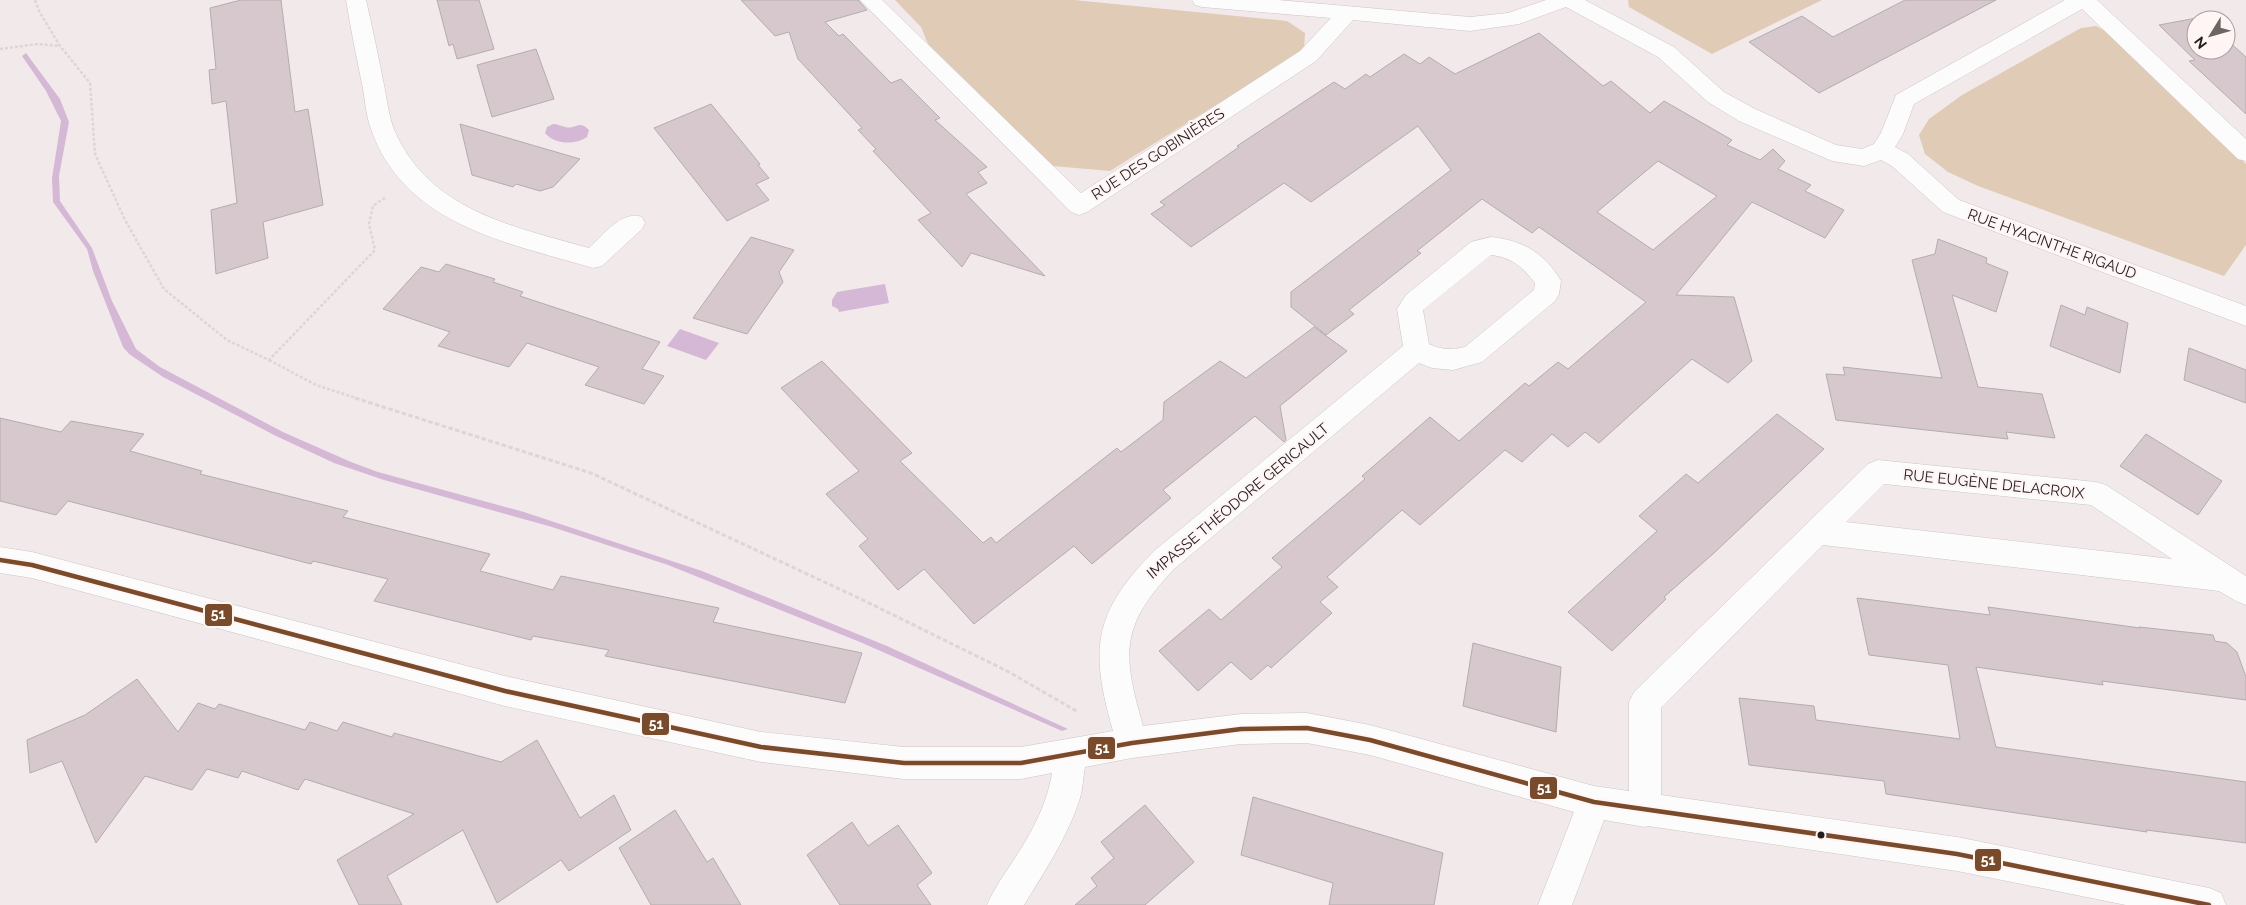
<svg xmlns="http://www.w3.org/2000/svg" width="2246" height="905" font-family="Raleway,sans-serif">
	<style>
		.green { fill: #e0cbb6 }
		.water { fill: #d5b8d6 }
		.building { fill: #d6c8cd; stroke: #b3adae; fill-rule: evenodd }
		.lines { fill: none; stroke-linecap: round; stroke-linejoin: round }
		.minor-casing { stroke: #ccc5c5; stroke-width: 1 }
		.path-far1 { stroke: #dad7d7; stroke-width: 2.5; stroke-dasharray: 3 2; stroke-linecap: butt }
		.path { stroke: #dad7d7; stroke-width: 3; stroke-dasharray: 4.5 2.5; stroke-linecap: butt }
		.minor { fill: #fdfcfc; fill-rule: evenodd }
		.bus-1-casing { stroke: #fff5f5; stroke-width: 8 }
		.bus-1 { stroke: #7a4b2a; stroke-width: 4.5 }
		.bus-dot { fill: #231e1e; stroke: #fff5f5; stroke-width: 2 }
		.labels { text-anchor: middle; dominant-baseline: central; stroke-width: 4.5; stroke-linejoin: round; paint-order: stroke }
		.street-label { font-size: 15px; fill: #231e1e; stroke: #fff5f5 }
		.line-badge { stroke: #fff5f5; stroke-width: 2 }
		.badge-label { font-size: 14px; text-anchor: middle; font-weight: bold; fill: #fff }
	</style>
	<rect width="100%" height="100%" fill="#f2eaea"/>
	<g class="green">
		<path d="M895,0h179l213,21 18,12 -1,17 -194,121 -57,-5 -125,-122 -7,-17z"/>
		<path d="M1628,0h194l-110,54 -83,-47z"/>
		<path d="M2096,26l13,7 137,131v81l-22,31 -246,-90 -30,-14 -23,-18 -6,-19 10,-16 33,-24 119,-67z"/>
	</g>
	<g class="water">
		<path d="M26,53l34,46 9,23 -10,54 1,25 32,47 20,53 24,48 24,18 123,65 68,30 27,10 146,40 178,59 185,75 181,83 -6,2 -202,-89 -192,-77 -116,-38 -168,-47 -50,-17 -58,-27 -113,-59 -34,-23 -6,-7 -30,-76 -6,-22 -34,-47 -1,-24 9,-57 -15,-30 -24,-35z"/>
		<path d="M553,124c5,0 8,2 12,3 11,3 13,-8 24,3l-2,7c-12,8 -32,8 -42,-4l2,-6z"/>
		<path d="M885,284l4,19 -50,9 -1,-3 -6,-3v-6l5,-8z"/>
		<path d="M680,329l39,14 -13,17 -39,-14z"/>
	</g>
	<g class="building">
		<path d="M241,0h40l14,112 13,-3 15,96 -60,17 5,36 -52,16 -5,-64 26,-7 -11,-102 -14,3 -3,-34 7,-1 -6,-61z"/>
		<path d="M437,0h42l15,49 -37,10 -4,-15 -4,2z"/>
		<path d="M741,0h117l9,10 -42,12 14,14 4,-2 48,49 10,-4 39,39 -5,2 52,47 -9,5 9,11 -21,11 79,82 -74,-23 -9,14 -44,-47 13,-7 -58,-62 3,-2 -18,-19 4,-2 -64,-69 -9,-27 -14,4z"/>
		<path d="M1905,0h91l-177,93 -70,-51 53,-26 31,21z"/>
		<path d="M2202,17l3,3h-9v30h30v-11l20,18v57l-57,-53 6,-1 -36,-35z"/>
		<path d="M1539,33l64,53 8,-5 39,32 14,-12 68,39 -5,5 33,15 13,-11 12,12 -7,8 33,16 -6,6 39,19 -19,28 -73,-36 -76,93 58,2 18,64 -24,22 -36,-24 -93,84 -14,-11 -17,15 -16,-13 -30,28 -17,-12 -85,75 -18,-15 -75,67 11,10 -18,15 12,11 -61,55 -3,-3 -17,15 -20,-18 -33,29 -39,-40 50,-42 12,11 61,-53 -10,-9 93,-79 -3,-3 68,-59 29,24 66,-58 4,3 29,-24 10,7 78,-67 -107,-75 -7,6 -50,-34 -65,52 4,2 -72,57 5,4 -28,21 -35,-28v-15l160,-122 -33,-44 -107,76 -27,-19 -93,64 -40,-33 14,-9 -5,-3 79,-55 -2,-1 97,-64 11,7 21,-15 4,3 34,-23 16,10 9,-7 26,17zM1658,161l59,35 -64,54 -56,-38z"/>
		<path d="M536,49l18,50 -62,18 -15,-52z"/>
		<path d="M711,104l49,60 -2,1 11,13 -13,6 13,16 -42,21 -73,-93z"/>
		<path d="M460,124l120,35 -27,28 -13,4 -24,-7 -3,3 -41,-12z"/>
		<path d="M751,237l43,13 -15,22 4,10 -36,52 -54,-16z"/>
		<path d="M1938,239l49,19 -1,5 22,9 -12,40 -44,-17 26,92 64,7 13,44 -49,-6 2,7 -172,-19 -10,-46 19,1 -2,-8 99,11 -30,-118 23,-6z"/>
		<path d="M446,264l49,15 -2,3 30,10 -3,4 140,46 -18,27 22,7 -20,28 -59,-19 14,-18 -72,-24 -18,24 -71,-21 12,-14 -67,-23 38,-42 18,5z"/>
		<path d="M2061,305l24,10 2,-8 41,16 -8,50 -70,-27z"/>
		<path d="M1314,327l33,24 -67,55 6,34 -2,2 -29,-26 -92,74 8,8 -79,66 -18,-18 -100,78 -50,-55 -26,21 -39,-44 9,-7 -42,-45 33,-23 -78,-83 41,-27 90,92 -12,8 83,82 8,-6 5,6 121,-95 4,4 42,-32 1,-18 56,-41 26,17z"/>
		<path d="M2189,348l57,22v33l-62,-23z"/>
		<path d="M1777,414l47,35 -110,104 -50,44 2,2 -54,52 -44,-39 89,-81 -18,-15 47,-42 12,9z"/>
		<path d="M0,418l61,14 10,-11 73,13 -14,17 72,20 -2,3 148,37 -5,6 147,37 -10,17 73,19 8,-14 158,32 -6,14 149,31 -17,50 -240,-47 4,-6 -76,-14 -2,4 -157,-39 14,-22 -75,-18 -2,3 -243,-63 -12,14 -56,-14z"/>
		<path d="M2146,434l76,47 -24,34 -78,-49z"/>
		<path d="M1857,598l133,17 -2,-8 152,21 -1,-1 74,8 2,6 12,2 10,9 9,25v23l-144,-19 1,4 -127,-18 20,80 250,35v61l-100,-13 1,2 -261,-38 -2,-13 -135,-16 -10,-67 75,8 2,14 144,19 -12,-74 -79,-10z"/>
		<path d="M1473,643l88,24 -5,65 -93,-26z"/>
		<path d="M137,679l41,53 20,-29 17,6 4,-5 86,26 5,-8 27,9 6,-9 49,15 2,-4 107,29 36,-22 43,78 34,-23 17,35 -62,41 -8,-11 -64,43 -34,-73 -76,46 15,29h-43l-22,-45 77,-46 -109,-35 -7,11 -56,-19 -4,7 -31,-9 -15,21 -47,-14 -49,67 -34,-82 -32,12 -3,-33 58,-25z"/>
		<path d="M1253,797l190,56 -9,52h-105l4,-22 -92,-28z"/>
		<path d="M1145,805l49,57 -49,43h-70l22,-19 -6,-8 23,-20 -13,-16z"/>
		<path d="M675,810l32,52 6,-4 28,47h-90l-32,-57z"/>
		<path d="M852,822l16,24 30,-21 34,48 -15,12 14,20h-91l-33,-50z"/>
	</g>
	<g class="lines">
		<defs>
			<g id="minor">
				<path d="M346,0h20c7,30 13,60 19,90 2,12 4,25 8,37 34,83 118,99 196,121 14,-12 32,-38 53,-31l3,6 -3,6 -40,37 -9,2c-88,-26 -193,-44 -224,-145 -3,-11 -4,-22 -6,-34 -6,-29 -12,-59 -17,-89z"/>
				<path d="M860,0h22l199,193 219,-142 31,-33 -129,-11 -7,-2 -3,-5h86l192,17 38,-4 38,-13h39l89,47 50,45 31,17 81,36 26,4 12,-5 7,-11 15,-38 169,-95h32l149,139v22l-8,-2 -156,-150 -168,95 -11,30 -8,13 13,7 51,46 287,106v20l-303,-114 -51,-46 -11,-6 -17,6 -32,-5 -93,-40 -31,-19 -50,-45 -92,-50 -47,17 -49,7 -117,-11 -37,41 -229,151 -8,3 -8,-3z"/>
				<path d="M1491,237c31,3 54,16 70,44l-2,13 -4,7 -73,61 -29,8 -21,-2 -13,-5 -245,206c-54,57 -52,84 -31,157l98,-12 66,-1 63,12 224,61 35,5v-89l5,-10 234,-228 10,-4 218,22 10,3 140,91v29l-10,-4 -17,-10 -396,-46 -162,163v87l296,42 252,51 12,5 5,12h-100l-169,-34 -309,-45 -3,1 -41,-7 -32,85h-34l36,-93 -204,-57 -63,-12 -66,1 -109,14 -47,9c-2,10 -2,21 -5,31 -11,36 -36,75 -56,107h-37c10,-23 26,-42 38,-63 13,-22 23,-44 27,-69l-31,6h-117l-143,-17 -256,-56 -473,-128 -32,-5v-26l32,5 473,124 256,56 143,15h117l92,-16c-23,-81 -21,-117 41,-180l249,-205 -6,-37 9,-14 65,-53zM1491,255c20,2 32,12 44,28l-1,7 -69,57c-13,3 -24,3 -36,-3l-6,-34zM1884,484l207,21 81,54 -326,-37z"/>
			</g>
		</defs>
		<use href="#minor" class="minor-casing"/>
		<g class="path-far1">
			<path d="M35,0l4,11 21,35 30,37 5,71 30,66 39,69 63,51 42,20 106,-110 -6,-26 4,-18 13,-9"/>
			<path d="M0,49l38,-5 22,2"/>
			<path d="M269,360l47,25 43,14"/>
		</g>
		<path class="path" d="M355,398l236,75 274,128 142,70 71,41"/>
		<use href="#minor" class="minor"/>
		<defs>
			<path id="bus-1" d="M0,560l32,5 473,126 256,56 143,16h117l111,-20 109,-14 66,-1 63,12 224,62 363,52 252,51"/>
		</defs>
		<use href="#bus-1" class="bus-1-casing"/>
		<use href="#bus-1" class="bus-1"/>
	</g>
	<circle class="bus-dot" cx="1821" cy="835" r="4.5"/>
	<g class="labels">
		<g class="street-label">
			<text transform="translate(1158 154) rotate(-33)">RUE DES GOBINIÈRES</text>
			<text transform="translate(2052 244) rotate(20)">RUE HYACINTHE RIGAUD</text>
			<text transform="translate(1994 484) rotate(6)">RUE EUGÈNE DELACROIX</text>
			<text transform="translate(1238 501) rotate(-40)">IMPASSE THÉODORE GERICAULT</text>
		</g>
	</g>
	<g class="line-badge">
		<rect x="204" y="603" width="29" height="24" rx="5" fill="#7a4b2a"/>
		<rect x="641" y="712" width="29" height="24" rx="5" fill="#7a4b2a"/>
		<rect x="1087" y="736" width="29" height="24" rx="5" fill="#7a4b2a"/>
		<rect x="1529" y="776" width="29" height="24" rx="5" fill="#7a4b2a"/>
		<rect x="1974" y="848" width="28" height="24" rx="5" fill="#7a4b2a"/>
	</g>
	<g class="badge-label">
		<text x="218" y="619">51</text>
		<text x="656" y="729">51</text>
		<text x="1102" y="753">51</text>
		<text x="1544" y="793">51</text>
		<text x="1988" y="865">51</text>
	</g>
	<g transform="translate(2211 35) rotate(233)"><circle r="24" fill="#fff5f5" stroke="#a79f9f"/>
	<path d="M0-4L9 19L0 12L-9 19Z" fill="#6b6565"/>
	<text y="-8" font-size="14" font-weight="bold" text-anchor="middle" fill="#231e1e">N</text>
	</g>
</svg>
